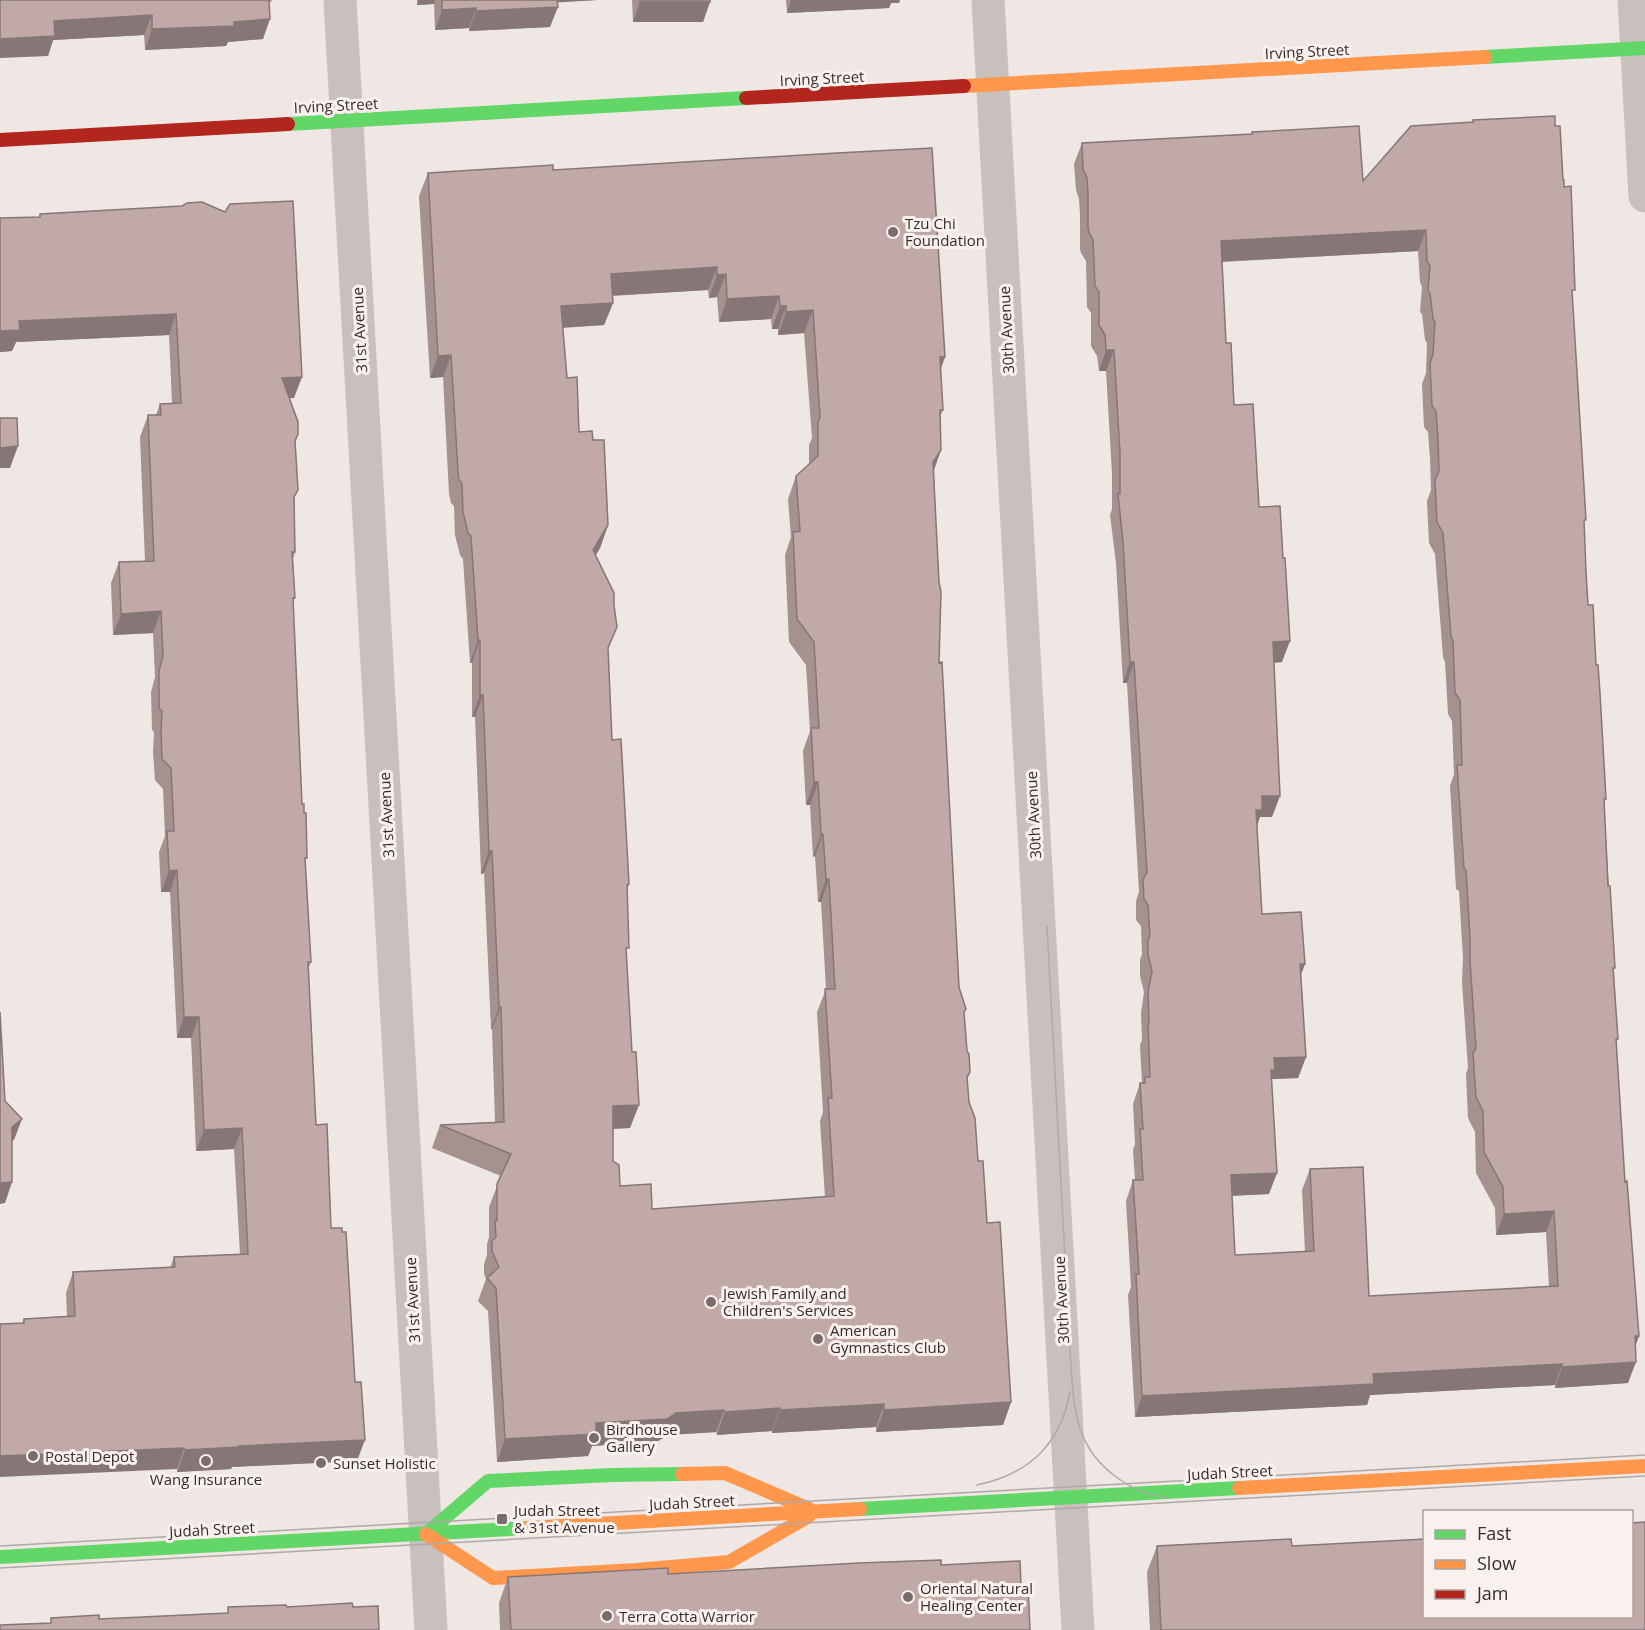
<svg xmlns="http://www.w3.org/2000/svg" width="1645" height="1630" font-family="'Open Sans',sans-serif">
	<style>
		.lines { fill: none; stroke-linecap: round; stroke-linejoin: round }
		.street { stroke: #c7c0bd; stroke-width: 33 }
		.fast { stroke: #63d668; stroke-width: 14 }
		.slow { stroke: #ff974d; stroke-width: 14 }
		.jam { stroke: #b3261e; stroke-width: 14 }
		.tram { stroke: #afa9a7; stroke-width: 1.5 }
		.wall { fill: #a59190; fill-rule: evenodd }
		.shaded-wall { fill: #867676 }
		.building { fill: #c0a9a8; stroke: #867676; stroke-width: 1.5; fill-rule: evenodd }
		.poi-dot { fill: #786d6c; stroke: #f9f1ed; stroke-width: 2 }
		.labels { text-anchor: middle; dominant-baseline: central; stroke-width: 6; stroke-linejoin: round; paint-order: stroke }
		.street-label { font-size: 15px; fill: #382c2b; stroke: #f9f1ed }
		.poi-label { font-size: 15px; fill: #382c2b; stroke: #f9f1ed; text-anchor: start }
	</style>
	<rect width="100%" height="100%" fill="#eee7e4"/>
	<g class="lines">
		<g class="street">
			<path d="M340,0l91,1630"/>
			<path d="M988,0l90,1630"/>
			<path d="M1634,0l11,196"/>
		</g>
		<g class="fast">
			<path d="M1485,57l160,-9"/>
			<path d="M288,124l458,-26"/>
			<path d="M860,1509l379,-21"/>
			<path d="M426,1534l62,-53 124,-6 70,-1"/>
			<path d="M0,1557l527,-29"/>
		</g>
		<g class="slow">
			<path d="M964,86l521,-29"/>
			<path d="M682,1474l43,-1 84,36"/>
			<path d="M1239,1488l406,-22"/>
			<path d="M527,1528l333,-19"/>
			<path d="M426,1534l67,44 143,-8 93,-8 80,-46"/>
		</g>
		<g class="jam">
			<path d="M746,98l218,-12"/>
			<path d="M0,140l288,-16"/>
		</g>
		<g class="tram">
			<path d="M1047,926l23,424c4,53 1,96 49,129 16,11 27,16 47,18"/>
			<path d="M977,1485c52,-11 83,-40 93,-93"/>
			<path d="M0,1546l1645,-91"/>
			<path d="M0,1568l1645,-92"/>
		</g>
	</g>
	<g class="wall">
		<path d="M0,0h272l-1,2h-2l-6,37 -35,3 -2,4 -81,4 -1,-15 -91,5 -5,16z"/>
		<path d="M417,0h180l-40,2 -7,25 -81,4v-3l-34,2 -1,-26 -17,1z"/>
		<path d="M632,0h78l-7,22h-70z"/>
		<path d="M786,0h114l-1,3h-8l-2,5 -102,5z"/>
		<path d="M1473,120l82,6 8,54 9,118 16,307 8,60 10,134 -2,4 14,236 -2,4 9,139 14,154 -4,11 -7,36 -73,5v-3l-185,10 -3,10 -232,12 -7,-122 3,-8 -5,-86 7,-21h2l-2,-30 2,-6 -2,-40 7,-21h2l-2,-38 2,-5 -1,-27 3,-21 -4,-16v-16l2,-6 -1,-28 -5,-6v-19l3,-9 -12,-209h-4l-7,-120 -6,-48 2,-6v-35l-6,-103h-7l-2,-15 -6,-10v-33l-4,-6 -1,-46 -5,-8 -1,-4v-34l-1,-16 -3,-9 -2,-26 8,-21 169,-9 1,-2 111,49 109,-58zM1418,251l2,31 2,5 -2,25 2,2 3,26 2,3 -1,30 -4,11 2,43 4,5 2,27 1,31 -4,11 2,42 6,11 8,103 2,5 3,52 4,7 2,53 -4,12 6,103 3,2 4,67 -1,24 6,86 -2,6 2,44 7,14 1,41 19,35 1,27 50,-3 3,55 -180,9 -59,-127 -8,21 3,62 -70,3 -3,-59 37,-2 3,-115 26,-1 8,-21 -5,-83 4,-10 -43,-50 -5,-88 3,-9h12l2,-154 8,-1 -23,-155 -25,-102 -8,-62 -4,-81z"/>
		<path d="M553,170l387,200 3,40 -3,7 -6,54 5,192 20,324 5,26 3,38 3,21 -3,8 2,22 18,121 24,179 -8,23 -127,7v-5l-104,6v-2l-55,4 -1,-3 -48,3 -10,6 -66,5 -4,10 -91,6 -9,-151 -10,-10 8,-22 -2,-5v-10l3,-9v-11l2,-7v-30l12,-31 -69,-28 8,-23 55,-3 -3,-93h-1l-7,-156 -3,1 -6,-157h-3v-54h-2l-7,-104 -3,-4 -5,-20 -1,-29 -3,-3 -2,-9 -6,-117 -13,1 -11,-182 9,-23zM708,290l1,8 8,-1 2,25 52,-3 1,10h6v6l26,-2 8,105 -3,7v19l-13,12 -8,23 3,38 -6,18 4,87 17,23 4,66 -7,20 3,54h4l3,52 2,-1 3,46h3l5,87 -9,23 6,100 -3,9 5,76 -173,12 -32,-23 -7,-25v-32l17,-1 -4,-171 1,-66 2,-7 -17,-144 -4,-88 -12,-97 4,-7 8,-23 -15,-85 -14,-8 -12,-54 -4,-50 41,-3 9,-22 -1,-7z"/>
		<path d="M40,214l254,184h-5l6,44 -1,57 1,53 -2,7 2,39 -2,3 9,203 9,158 -3,7 8,156 15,103 26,233 -125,6 -1,2 -54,3v-3l-155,-146 2,-4 43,-3 -1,-23 7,-21 97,-4 4,-11 66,-3 -6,-105 -38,2 -5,-113h-14l-7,-146h-9l-2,-40 6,-16 -2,-47 -8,-9 -2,-28 1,-20 -2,-2 -1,-38 4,-15 -2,-44 -40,2 -2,-52 8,-21 26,-1 -5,-124 8,-22h8l4,-11 12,-1 -3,-68 -153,7 -4,9 -12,1v-134l39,-1z"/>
		<path d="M1157,1546h135l133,71 220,13h-495l-3,-58z"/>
		<path d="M941,1565l80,20 9,45h-530l-1,-27 9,-26 160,-3z"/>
	</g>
	<g class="shaded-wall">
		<path d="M419,0h16l-1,4 -17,1z"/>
		<path d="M550,0h47l-48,3z"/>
		<path d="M791,0h109l-1,3h-8l-2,5 -102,5z"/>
		<path d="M640,2h70l-7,20h-70z"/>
		<path d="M558,7l-8,20 -81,4 7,-20z"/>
		<path d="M476,8l-7,20 -34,2 7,-20z"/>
		<path d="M152,15l-8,20 -91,5 -5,16 -48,2v-19l54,-18z"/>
		<path d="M270,19l-7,20 -35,3 -2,4 -81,4 7,-21z"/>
		<path d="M1426,230l-8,21 -205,11 8,-21z"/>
		<path d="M717,267l-9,23 -105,6 8,-22z"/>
		<path d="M726,274l-9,23 -8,1 8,-23z"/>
		<path d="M779,296l-8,23 -52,3 8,-23z"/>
		<path d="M613,303l-9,22 -51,3 8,-22z"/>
		<path d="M780,306h6l-8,23h-6z"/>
		<path d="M813,310l-9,23 -26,2 8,-23z"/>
		<path d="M176,314l-7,21 -153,7 -4,9 -12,1v-21l19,-10z"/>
		<path d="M1106,350h8l-8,21h-7z"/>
		<path d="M451,355l-8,22 -13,1 8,-22z"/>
		<path d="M940,357h5l-8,23z"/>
		<path d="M302,377l-8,21 -20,1 8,-21z"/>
		<path d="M18,446l-8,22h-10v-20z"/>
		<path d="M941,450l-8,23v-11z"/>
		<path d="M608,525l-8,23 -15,24 8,-22z"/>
		<path d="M161,611l-8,22 -40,2 8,-21z"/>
		<path d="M478,640h2l-8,23h-2z"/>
		<path d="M1290,641l-8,21 -16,1 7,-21z"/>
		<path d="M1130,662h4l-7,21h-4z"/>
		<path d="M480,695h3l-8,22h-3z"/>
		<path d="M814,782h4l-8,23h-4z"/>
		<path d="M1262,796h18l-8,21h-12l-5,14 1,-21z"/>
		<path d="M821,834h2l-8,22 -2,1z"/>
		<path d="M489,851h3l-8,22 -3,1z"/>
		<path d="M177,870l-7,22h-9l8,-21z"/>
		<path d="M826,879h3l-8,23h-3z"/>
		<path d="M1300,964h5l-8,21z"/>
		<path d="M499,1007h2l-9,22h-1z"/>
		<path d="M184,1017h15l-8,21h-14z"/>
		<path d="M1306,1057l-8,21 -26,1 -9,12 11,-33z"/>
		<path d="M639,1105l-9,23 -25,1 8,-23z"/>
		<path d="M22,1119l-8,21 -10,8 8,-21z"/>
		<path d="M242,1128l-8,21 -38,2 8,-21z"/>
		<path d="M1277,1173l-8,21 -46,2 8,-21z"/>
		<path d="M12,1182l-7,21 -5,1v-21z"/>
		<path d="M1554,1211l-8,21 -50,3 8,-21z"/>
		<path d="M1635,1336h4l-8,21z"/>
		<path d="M1636,1362l-8,21 -73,5 7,-21z"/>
		<path d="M1562,1364l-7,21 -185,10 -3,10 -232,12 7,-21 231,-22z"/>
		<path d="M1011,1402l-8,23 -127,7 8,-22z"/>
		<path d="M884,1404l-8,23 -104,6 8,-23z"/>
		<path d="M780,1408l-8,23 -55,4 8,-23z"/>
		<path d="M724,1410l-8,22 -48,3 -10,6 -66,5 -4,10 -91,6 8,-23 91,-16 80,-10z"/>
		<path d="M365,1440l-8,21 -125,6 -1,2 -54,3 8,-22 54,-4z"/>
		<path d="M184,1448l-7,21 -177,8v-21z"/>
	</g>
	<g class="building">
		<path d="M0,0h269l1,19 -36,3v4l-82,3v-14l-98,6 1,15 -55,3z"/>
		<path d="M442,0h115l1,7 -82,4v-3l-34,2z"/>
		<rect x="640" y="0" width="70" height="2"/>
		<path d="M1555,116v10h5l3,54h1v7l7,-1 4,104h-3l14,230h-2l2,52 2,33h5l3,60h2l2,28 6,106h-2l4,87h2l5,82h-2l5,71h-2l9,143 2,-1 12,155h-4l1,26 -74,5v-3l-189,10 1,10 -232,12 -6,-122h3l-6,-94h10l-3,-51h3l-3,-46h5v-6h5l-2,-53h1l-1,-32 4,-21 -4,-16v-15l2,-4 -2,-31 -4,-6 -1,-19 4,-8 -13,-210h-4l-7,-120 -5,-48h2v-41l-6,-103h-8l-1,-15 -6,-10v-33l-4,-6 -2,-46 -4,-8 -1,-4v-34l-1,-16 -4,-9 -1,-26 170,-9v-2l107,-6 4,55 48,-55 62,-4v-2zM1426,230l1,31 3,5 -2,25 2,2 3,26 2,3 -2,32 -3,9 2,43 4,5 2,27 1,33 -4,9 2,42 6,11 8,103 2,5 2,52 5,7 2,65h-5l7,103 2,2 4,67v24l6,87 -3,5 3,44 7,14 1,41 19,35 1,27 50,-3 4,75 -189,10 -6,-129 -53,2 4,82 -79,4 -4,-80 46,-2 -6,-103h4l-1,-12 32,-1 -6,-93h5l-4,-52 -39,2 -6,-104h6v-14h18l-7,-154 17,-1 -5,-83h-2l-3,-52 -21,1 -6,-103 -19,1 -3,-62h-5l-5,-102z"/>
		<path d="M932,148l13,209h-5l3,53h-3l1,40 -8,12 6,120 2,10 -2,71 3,-1 17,325 7,22 -2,3 3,39 2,3 1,18 -3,5 2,25 6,16 3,43h5l4,62 13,-1 11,180 -127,8v-6l-104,6v-2l-55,4 -1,-2 -48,3 -9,6 -71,4v11l-91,5 -9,-151 -9,-10 12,-11 -7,-16v-10l4,-4 -1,-16h2v-37l14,-30 -71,-29 64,-3 -3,-115h-2l-7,-156h-3l-6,-156h-3v-55h-2l-7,-104 -3,-3 -5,-21 -1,-29 -3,-3 -1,-9 -7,-116 -13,1 -10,-183 125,-8v5l284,-17zM717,267v8l9,-1 1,25 52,-3 1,10h6v6l27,-2 7,107 -2,5v34l-22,20 4,55 -7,1 4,87 17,23 5,86h-8l3,54h4l3,52h2l3,45h3l6,110h-10l7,109h-4l6,98 -182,13 -1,-25 -31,2 -1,-21 -6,-4v-55l26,-1 -3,-53h-4l-6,-104h3l-2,-63 2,-1 -8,-145 -9,1 -4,-92 9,-21 -3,-22v-12l-21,-43 15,-25 -4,-85h-11l-1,-9 -13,1 -2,-55 -10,1 -6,-72 52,-3 -2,-29z"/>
		<path d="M293,201l9,176 -20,1 16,44v12l-3,7 3,49 -4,7 1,55h-3l3,46h-2l9,206h2v9h2l1,45h-2l6,104h-3l8,163 11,-1 4,104h11v4h4l9,150h6l4,58 -126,6v1l-54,3 -1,-2 -184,8v-132l24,-1v-4l51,-3 -2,-44 102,-5 -1,-10 74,-3 -6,-126 -38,2 -5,-113h-15l-7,-147 -8,1 -2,-40h7l-3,-63 -9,-9 -1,-28 1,-20 -3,-3v-37l4,-15 -2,-45 -40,3 -2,-52 35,-1 -6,-146h13l-1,-11 21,-1 -5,-89 -157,7 1,9 -20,1v-113l40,-1v-3l142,-8 5,-3 15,-1 23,10 5,-8z"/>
		<path d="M0,418h17l1,28 -18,2z"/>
		<path d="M0,1012l5,89 17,18 -10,8v55l-12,1z"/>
		<path d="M1645,1522v108h-484l-4,-84 134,-7 1,7 133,-7v78h207v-94z"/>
		<path d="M941,1560v5l79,-4 1,24 7,-1 2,46h-519l-3,-53 160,-9v6l191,-11z"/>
		<path d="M352,1603l1,4 25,-1 1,24h-379v-5l51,-2v-5l48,-3v4l129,-6v-6l58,-2 1,2z"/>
	</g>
	<g class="poi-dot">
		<circle cx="893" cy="232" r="6"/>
		<circle cx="711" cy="1302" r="6"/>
		<circle cx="818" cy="1339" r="6"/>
		<circle cx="594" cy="1438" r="6"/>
		<circle cx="33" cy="1456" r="6"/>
		<circle cx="206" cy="1461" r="6"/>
		<circle cx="321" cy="1463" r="6"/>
		<rect x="496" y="1513" width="12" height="12" rx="3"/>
		<circle cx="908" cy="1597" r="6"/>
		<circle cx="607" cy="1616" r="6"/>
	</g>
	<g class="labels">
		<g class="street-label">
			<text transform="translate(1307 51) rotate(-3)">Irving Street</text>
			<text transform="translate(822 78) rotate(-3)">Irving Street</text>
			<text transform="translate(336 105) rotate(-3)">Irving Street</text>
			<text transform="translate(359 330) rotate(-93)">31st Avenue</text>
			<text transform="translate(1006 330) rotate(-93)">30th Avenue</text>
			<text transform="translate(386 815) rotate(-93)">31st Avenue</text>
			<text transform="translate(1033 815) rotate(-93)">30th Avenue</text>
			<text transform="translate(412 1300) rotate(-93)">31st Avenue</text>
			<text transform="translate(1061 1300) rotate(-93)">30th Avenue</text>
			<text transform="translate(1230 1472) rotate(-3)">Judah Street</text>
			<text transform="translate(692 1502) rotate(-3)">Judah Street</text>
			<text transform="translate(212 1529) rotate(-3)">Judah Street</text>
		</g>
		<g class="poi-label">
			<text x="905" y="223">Tzu Chi<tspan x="905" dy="17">Foundation</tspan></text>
			<text x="723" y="1293">Jewish Family and<tspan x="723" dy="17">Children's Services</tspan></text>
			<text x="830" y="1330">American<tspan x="830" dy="17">Gymnastics Club</tspan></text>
			<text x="606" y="1429">Birdhouse<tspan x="606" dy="17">Gallery</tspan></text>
			<text x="45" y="1456">Postal Depot</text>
			<text x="333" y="1463">Sunset Holistic</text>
			<text x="206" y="1479" text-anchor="middle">Wang Insurance</text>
			<text x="514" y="1510">Judah Street<tspan x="514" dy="17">&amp; 31st Avenue</tspan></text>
			<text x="920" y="1588">Oriental Natural<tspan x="920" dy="17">Healing Center</tspan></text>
			<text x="619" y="1616">Terra Cotta Warrior</text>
		</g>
	</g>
	<rect x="1423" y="1510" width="210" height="108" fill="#f9f1ed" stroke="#aca29f" stroke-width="1.5"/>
	<rect x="1435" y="1530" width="30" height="9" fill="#63d668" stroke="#aca29f" stroke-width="1.5"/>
	<text x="1477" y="1540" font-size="18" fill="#382c2b">Fast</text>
	<rect x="1435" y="1560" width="30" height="9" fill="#ff974d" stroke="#aca29f" stroke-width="1.5"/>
	<text x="1477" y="1570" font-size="18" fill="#382c2b">Slow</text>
	<rect x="1435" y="1590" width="30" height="9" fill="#b3261e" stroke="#aca29f" stroke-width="1.5"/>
	<text x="1477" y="1600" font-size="18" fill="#382c2b">Jam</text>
</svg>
